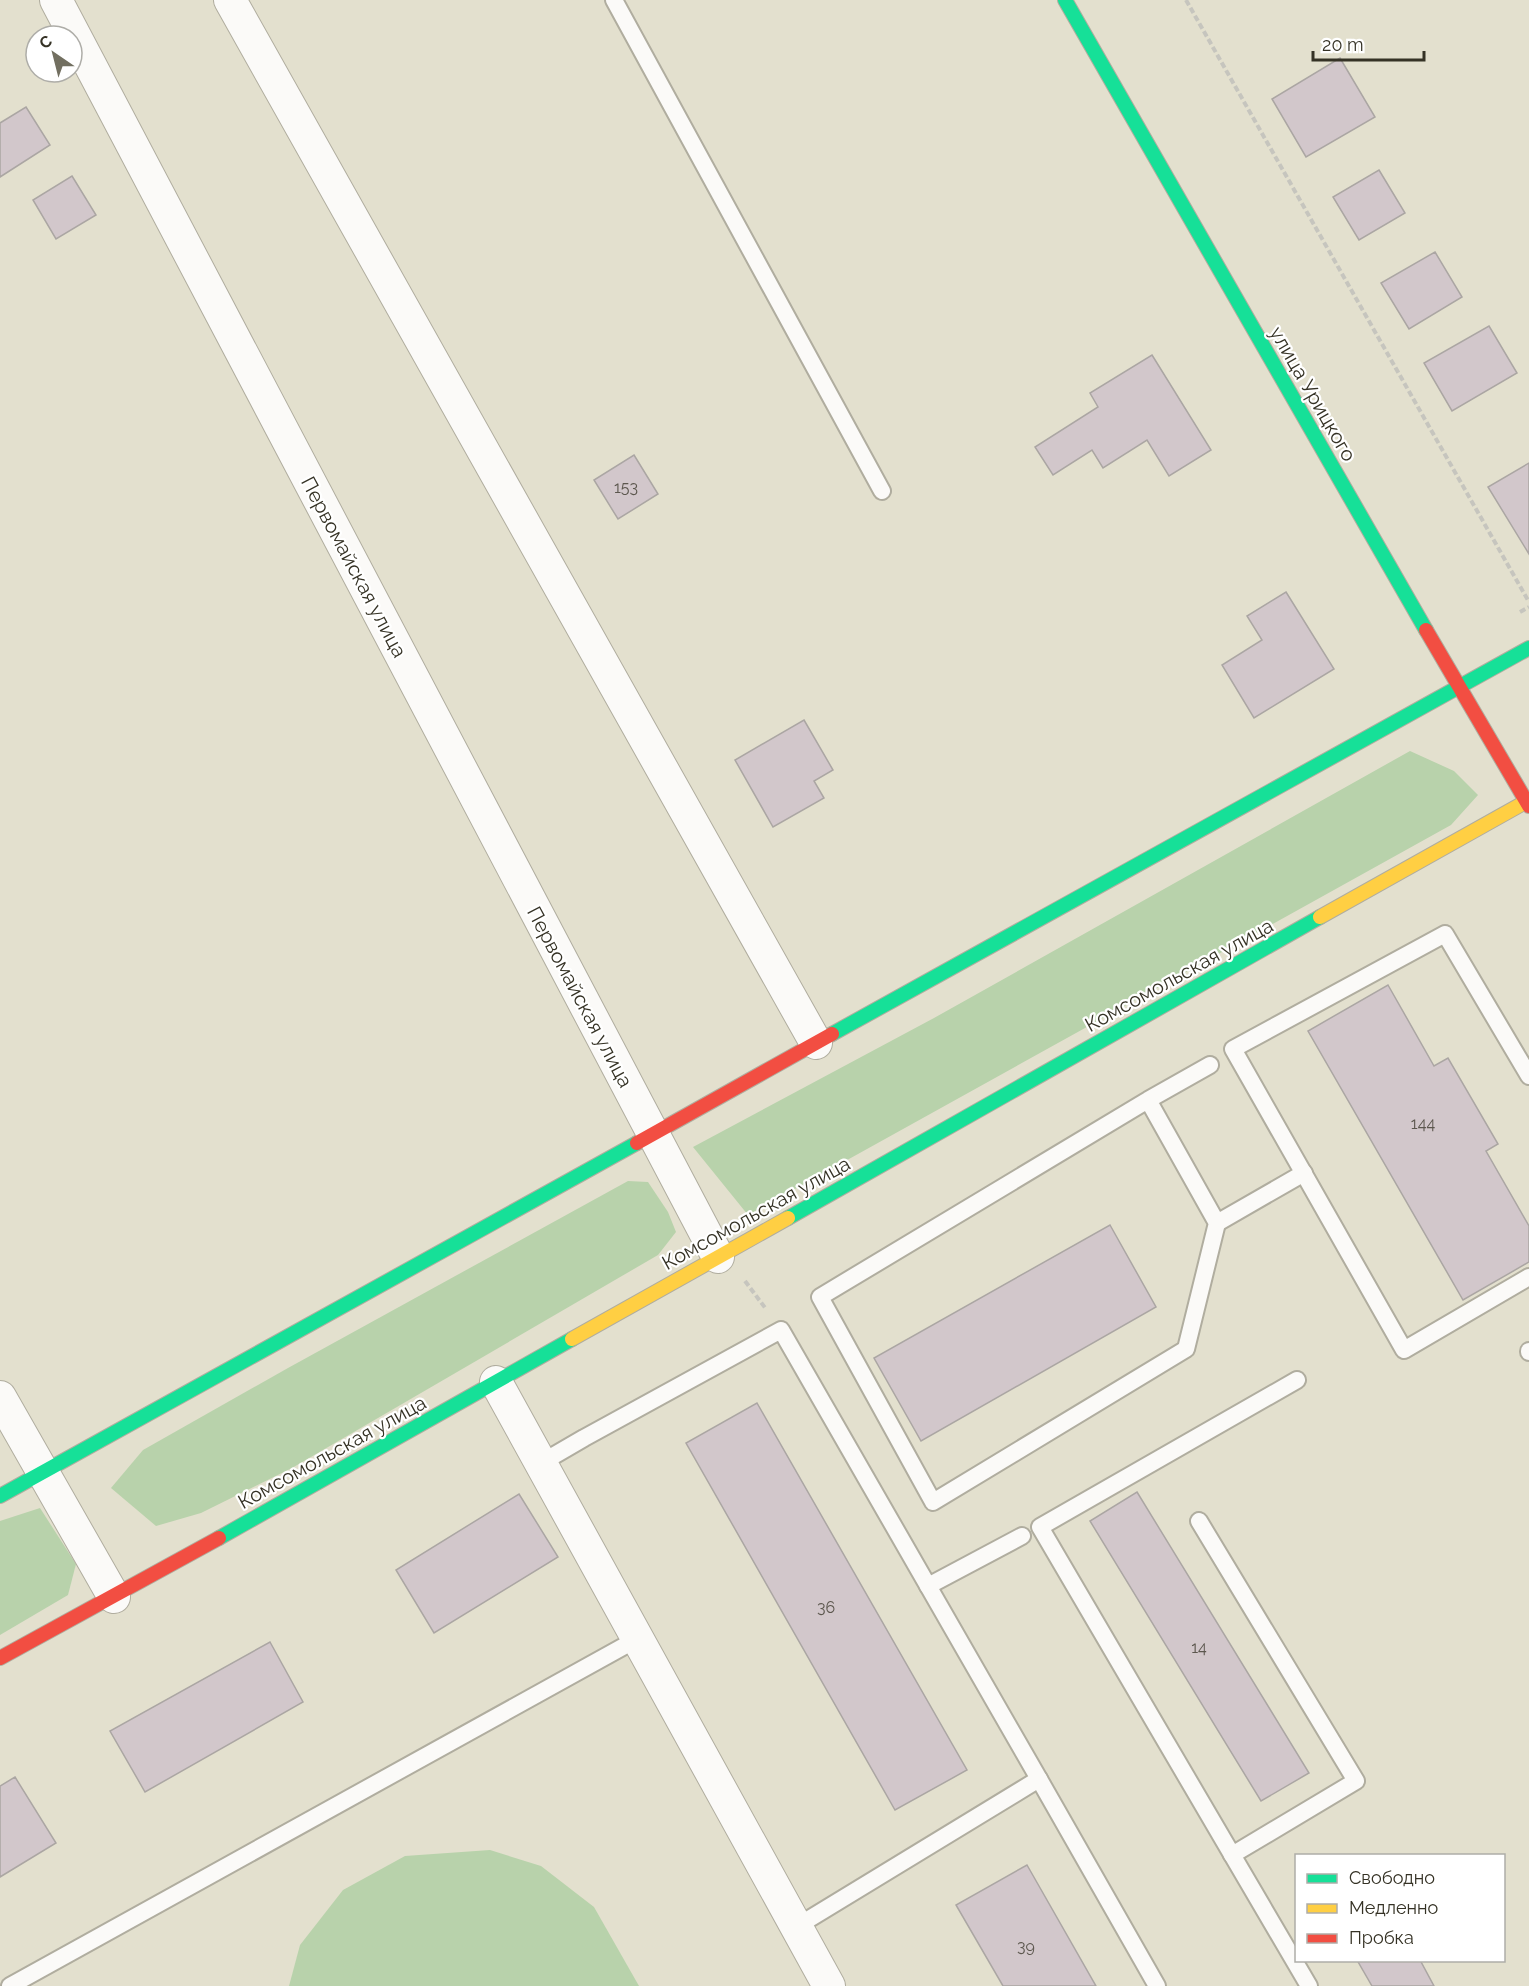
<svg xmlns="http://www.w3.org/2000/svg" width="1529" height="1986" font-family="Raleway,sans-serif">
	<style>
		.green { fill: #b8d2ab }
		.building { fill: #d2c7cb; stroke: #aba6a3; stroke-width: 1.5 }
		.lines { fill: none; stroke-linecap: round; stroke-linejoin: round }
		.lane-casing { stroke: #b0ad9f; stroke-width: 20 }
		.street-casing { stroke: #b0ad9f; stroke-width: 34 }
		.fast-casing { stroke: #b0ad9f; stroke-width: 16 }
		.slow-casing { stroke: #b0ad9f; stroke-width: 16 }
		.jam-casing { stroke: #b0ad9f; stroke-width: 16 }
		.path { stroke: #c6c5be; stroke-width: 4; stroke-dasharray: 6 3; stroke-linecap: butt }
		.lane { stroke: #fbfaf8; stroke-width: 16 }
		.street { stroke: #fbfaf8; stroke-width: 32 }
		.fast { stroke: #16e098; stroke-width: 14 }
		.slow { stroke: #ffcf43; stroke-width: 14 }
		.jam { stroke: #f24e42; stroke-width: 14 }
		.labels { text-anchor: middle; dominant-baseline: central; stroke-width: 4.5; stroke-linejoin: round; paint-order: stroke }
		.number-label { font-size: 16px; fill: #5c574e }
		.street-label { font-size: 20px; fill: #353225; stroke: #fff }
	</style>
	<rect width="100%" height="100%" fill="#e3e0ce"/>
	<g class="green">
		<path d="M1410,751l44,20 24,24 -27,30 -703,390 -55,-68 241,-129z"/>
		<path d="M628,1181l20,1 20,30 8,20 -18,23 -366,213 -91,45 -45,13 -45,-38 32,-38 145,-82z"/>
		<path d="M40,1508l36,56 -8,31 -68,40v-114z"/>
		<path d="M490,1850l51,16 53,41 45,79h-350l11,-41 43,-55 62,-34z"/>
	</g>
	<g class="building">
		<path d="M1340,58l35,59 -69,40 -34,-58z"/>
		<path d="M26,107l24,38 -50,32v-54z"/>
		<path d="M1379,170l26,43 -46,27 -26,-43z"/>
		<path d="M72,176l24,39 -40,24 -23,-39z"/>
		<path d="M1435,252l27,45 -53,32 -28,-46z"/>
		<path d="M1489,326l28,47 -65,38 -28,-48z"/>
		<path d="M1152,355l59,95 -42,26 -22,-36 -44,28 -11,-18 -39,25 -18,-28 63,-40 -8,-14z"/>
		<path d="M634,455l24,39 -40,25 -24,-39z"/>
		<path d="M1529,463v91l-41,-67z"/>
		<path d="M1286,592l48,77 -80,49 -32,-53 40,-25 -15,-24z"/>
		<path d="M804,720l29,50 -19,11 10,17 -51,29 -38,-67z"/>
		<path d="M1388,985l46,81 14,-8 50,86 -12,7 43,75v36l-66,38 -155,-269z"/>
		<path d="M1110,1225l46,82 -235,134 -47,-83z"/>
		<path d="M757,1403l210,367 -72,40 -209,-367z"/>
		<path d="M1137,1492l172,281 -48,28 -171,-280z"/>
		<path d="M519,1494l39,63 -124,76 -38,-63z"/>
		<path d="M270,1642l33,60 -158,90 -35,-61z"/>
		<path d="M15,1777l41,66 -56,34v-91z"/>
		<path d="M1027,1865l69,121h-93l-47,-81z"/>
		<path d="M1357,1960h63l14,26h-62z"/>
	</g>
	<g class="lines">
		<defs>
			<g id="lane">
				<path d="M614,0l268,491"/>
				<path d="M1529,1076l-84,-142 -212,115 171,301 125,-73"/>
				<path d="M1148,1100l69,123 -31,126 -253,153 -113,-205 328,-197 62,-35"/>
				<path d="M1217,1223l87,-50"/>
				<path d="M1529,1351v1"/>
				<path d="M1297,1380l-257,147 269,459"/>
				<path d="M541,1463l43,-25 197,-108 258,449"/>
				<path d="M1199,1521l157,260 -124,74"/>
				<path d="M928,1586l94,-50"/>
				<path d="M796,1927l243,-148 118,207"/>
				<path d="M10,1986l627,-347"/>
			</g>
			<g id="street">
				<path d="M56,0l662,1257"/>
				<path d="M230,0l586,1043"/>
				<path d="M496,1382l333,604"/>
				<path d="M0,1397l114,200"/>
			</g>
			<g id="fast">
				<path d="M1065,0l361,630"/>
				<path d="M832,1034l697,-386"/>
				<path d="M788,1218l532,-301"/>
				<path d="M0,1496l637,-353"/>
				<path d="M219,1538l353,-199"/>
			</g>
			<g id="slow">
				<path d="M1320,917l209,-117"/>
				<path d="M572,1339l216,-121"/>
			</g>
			<g id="jam">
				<path d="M1426,630l103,176"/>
				<path d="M637,1143l195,-109"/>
				<path d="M0,1658l219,-120"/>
			</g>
		</defs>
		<use href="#lane" class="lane-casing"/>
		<use href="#street" class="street-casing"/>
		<use href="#fast" class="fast-casing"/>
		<use href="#slow" class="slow-casing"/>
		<use href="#jam" class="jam-casing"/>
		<g class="path">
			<path d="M1186,0l343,602"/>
			<path d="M1520,612l9,-5"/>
			<path d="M745,1281l21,28"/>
		</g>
		<use href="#lane" class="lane"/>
		<use href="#street" class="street"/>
		<use href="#fast" class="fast"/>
		<use href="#slow" class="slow"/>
		<use href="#jam" class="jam"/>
	</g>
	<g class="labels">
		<g class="number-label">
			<text x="626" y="487">153</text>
			<text x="1423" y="1123">144</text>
			<text x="826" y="1607">36</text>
			<text x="1199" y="1647">14</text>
			<text x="1026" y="1946">39</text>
		</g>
		<g class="street-label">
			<text transform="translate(1313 394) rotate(60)">улица Урицкого</text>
			<text transform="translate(354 567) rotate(62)">Первомайская улица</text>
			<text transform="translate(1179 975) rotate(-29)">Комсомольская улица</text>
			<text transform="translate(580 997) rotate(62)">Первомайская улица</text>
			<text transform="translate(756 1213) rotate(-29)">Комсомольская улица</text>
			<text transform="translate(332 1452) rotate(-29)">Комсомольская улица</text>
		</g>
	</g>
	<rect x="1295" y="1854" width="210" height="108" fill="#ffffff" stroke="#aeada8" stroke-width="1.5"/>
	<rect x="1307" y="1874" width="30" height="9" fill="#16e098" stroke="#aeada8" stroke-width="1.5"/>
	<text x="1349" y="1884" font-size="18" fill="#353225">Свободно</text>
	<rect x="1307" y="1904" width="30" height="9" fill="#ffcf43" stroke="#aeada8" stroke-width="1.5"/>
	<text x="1349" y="1914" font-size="18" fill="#353225">Медленно</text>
	<rect x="1307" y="1934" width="30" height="9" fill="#f24e42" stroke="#aeada8" stroke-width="1.5"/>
	<text x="1349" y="1944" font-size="18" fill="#353225">Пробка</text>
	<g transform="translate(54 54) rotate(325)"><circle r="28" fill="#ffffff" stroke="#aeada8" stroke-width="1.5"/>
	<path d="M0-4.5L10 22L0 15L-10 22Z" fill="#726f60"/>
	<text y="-9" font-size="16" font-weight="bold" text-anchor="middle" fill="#353225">С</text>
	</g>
	<path d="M1313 51v9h111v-9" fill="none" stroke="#353225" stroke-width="3"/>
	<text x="1322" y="51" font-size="18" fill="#353225" stroke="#ffffff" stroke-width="4.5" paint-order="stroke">20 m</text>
</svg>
